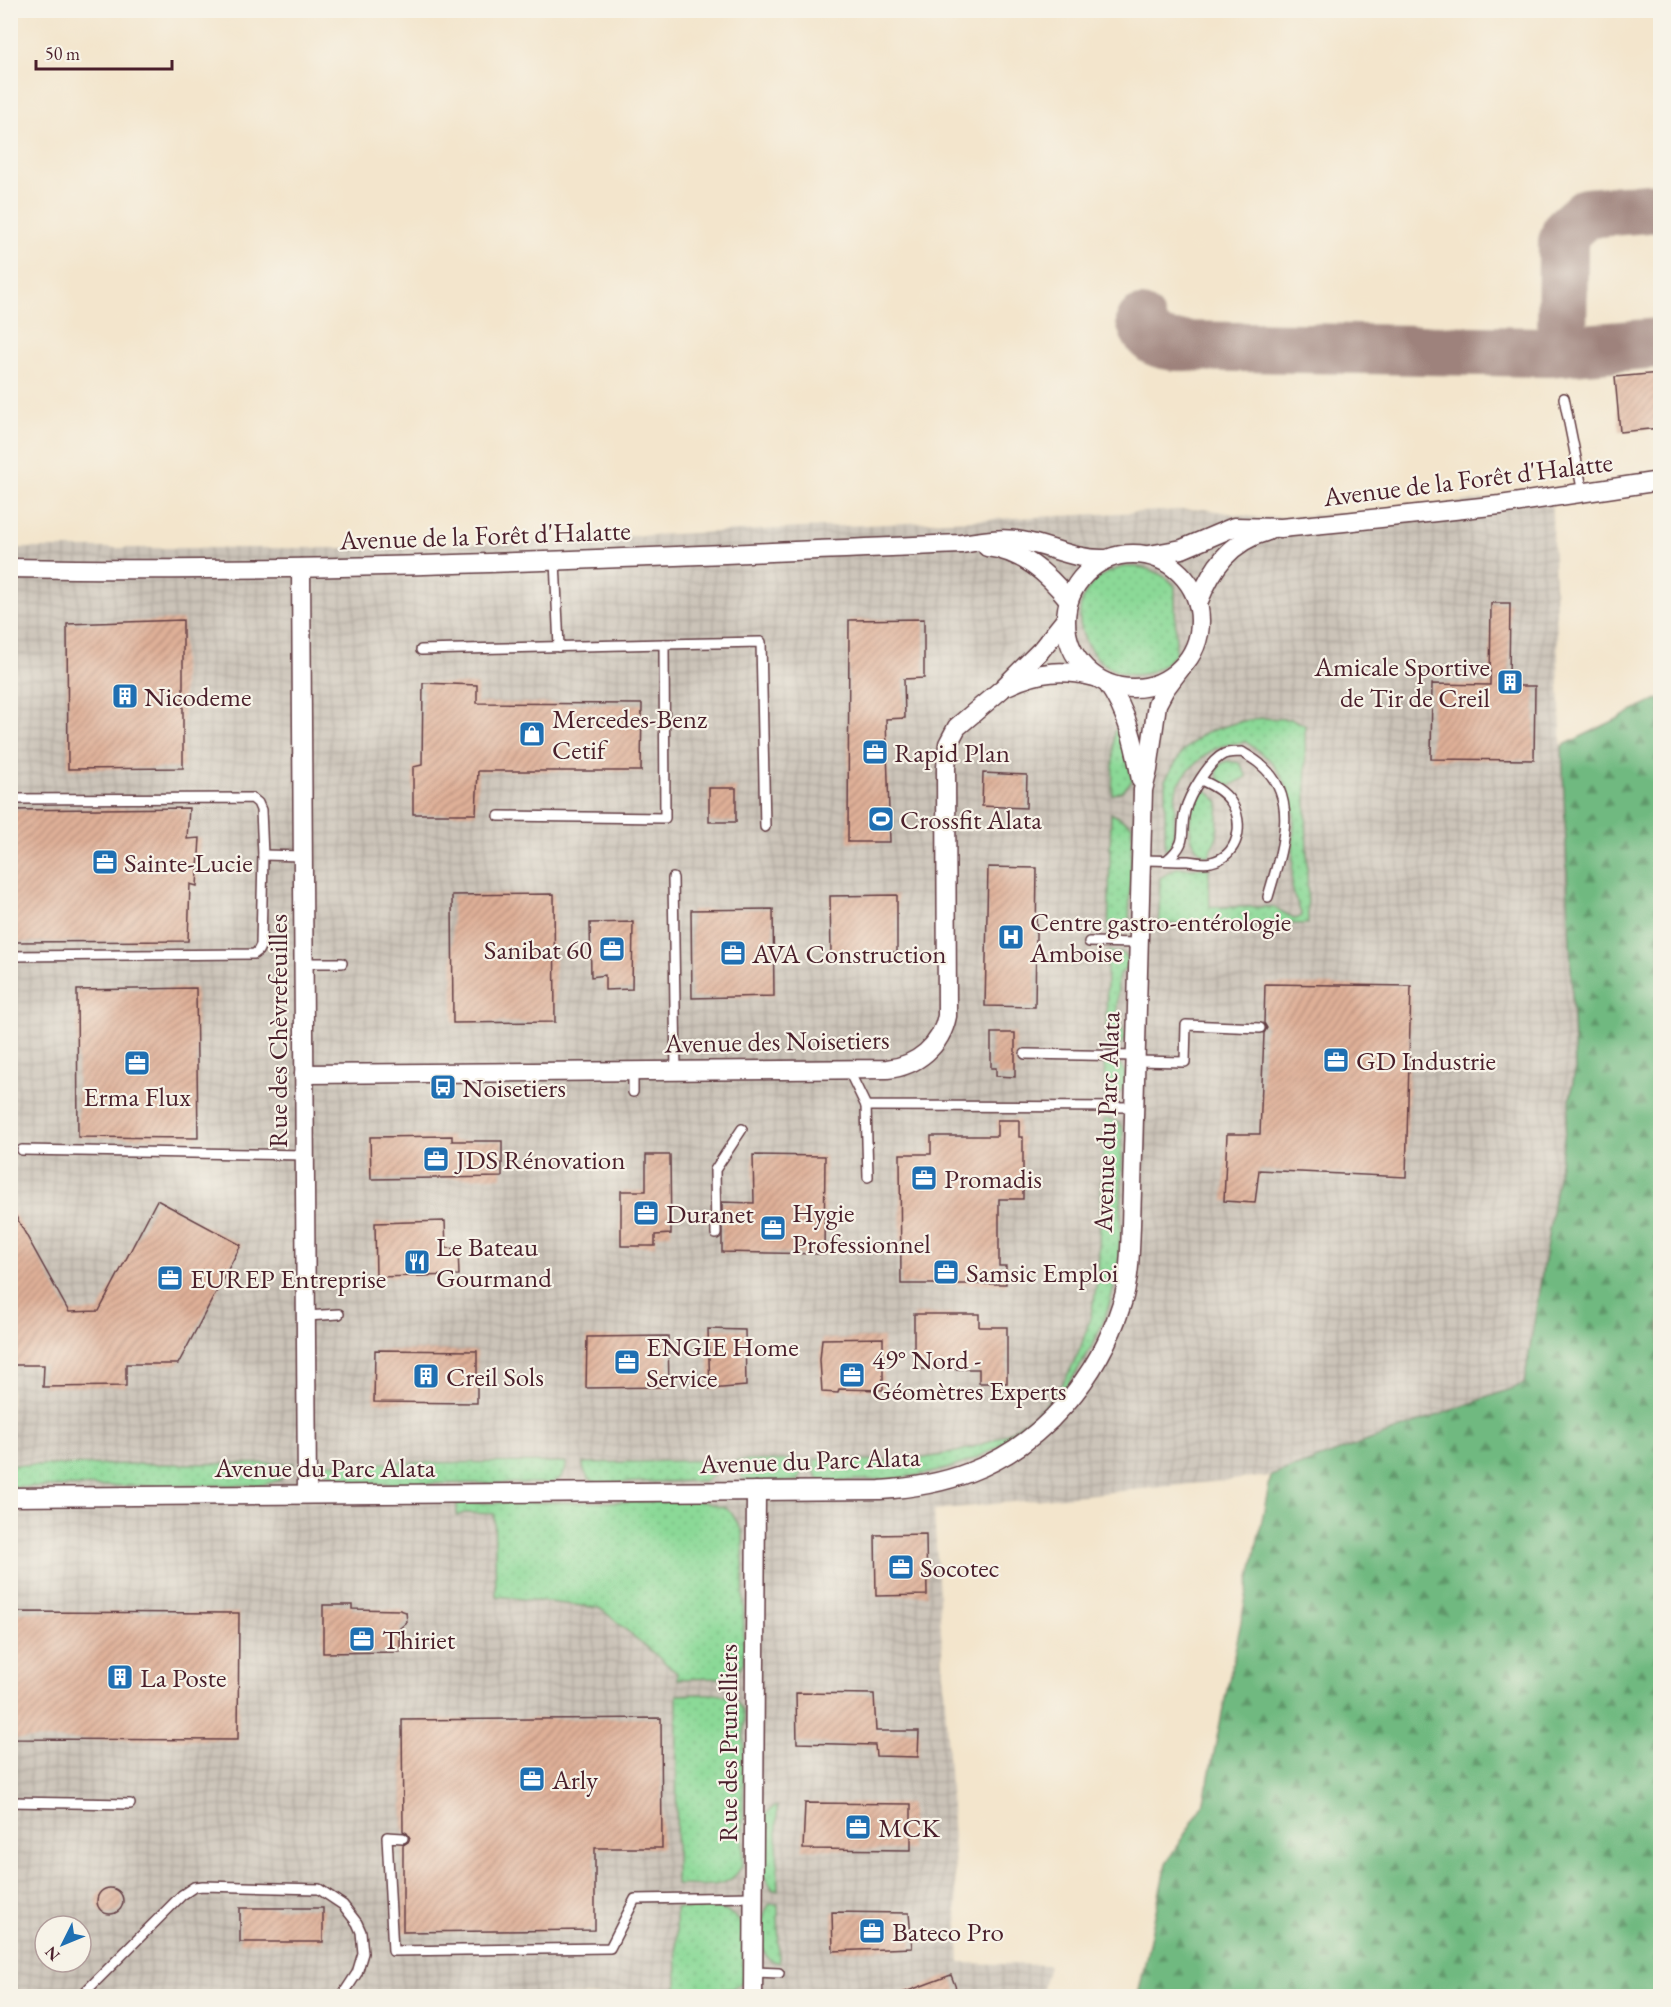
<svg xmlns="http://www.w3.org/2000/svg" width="1671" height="2007" font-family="'EB Garamond',serif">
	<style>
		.industrial { fill: url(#industrial-grid); fill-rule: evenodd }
		.grass { fill: url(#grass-dots); stroke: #6a7c61; stroke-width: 1.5 }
		.forest { fill: url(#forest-firs); stroke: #5d6c56; stroke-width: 1.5 }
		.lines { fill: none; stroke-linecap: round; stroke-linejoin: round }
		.taxiway { stroke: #9e827c; stroke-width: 50 }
		.building { fill: url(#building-hatch) }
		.service-casing { stroke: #633d43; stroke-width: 12 }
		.minor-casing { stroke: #633d43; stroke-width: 21 }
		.service { stroke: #fff; stroke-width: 9 }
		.minor { stroke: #fff; stroke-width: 18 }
		.labels { text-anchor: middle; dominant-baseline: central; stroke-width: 4.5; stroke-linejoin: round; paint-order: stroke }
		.street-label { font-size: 27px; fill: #4a1f2b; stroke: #f7f3e8 }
		.poi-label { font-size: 27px; fill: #4a1f2b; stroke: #f7f3e8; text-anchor: start }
	</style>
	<defs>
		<pattern id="industrial-grid" width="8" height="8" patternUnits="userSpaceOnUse" patternTransform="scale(1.5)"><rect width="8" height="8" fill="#cbc3b8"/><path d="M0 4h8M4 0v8" fill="none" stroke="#b0a79e"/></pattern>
		<pattern id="grass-dots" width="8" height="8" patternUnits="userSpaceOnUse" patternTransform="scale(1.5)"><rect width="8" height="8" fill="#8bd997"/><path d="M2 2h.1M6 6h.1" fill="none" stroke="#79ba82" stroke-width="1.8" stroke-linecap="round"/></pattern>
		<pattern id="forest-firs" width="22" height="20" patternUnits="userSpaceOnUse" patternTransform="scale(1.5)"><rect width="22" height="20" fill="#70b980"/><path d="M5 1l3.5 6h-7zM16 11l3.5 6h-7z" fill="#5e9669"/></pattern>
		<pattern id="building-hatch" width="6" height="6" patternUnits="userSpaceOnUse" patternTransform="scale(1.5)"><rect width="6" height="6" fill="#dfb098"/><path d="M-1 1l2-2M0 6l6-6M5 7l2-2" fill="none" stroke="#b78f7c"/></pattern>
	</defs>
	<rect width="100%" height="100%" fill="#f7f3e8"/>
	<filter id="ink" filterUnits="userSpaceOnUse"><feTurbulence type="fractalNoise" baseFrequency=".0167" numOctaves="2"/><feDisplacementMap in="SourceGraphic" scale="12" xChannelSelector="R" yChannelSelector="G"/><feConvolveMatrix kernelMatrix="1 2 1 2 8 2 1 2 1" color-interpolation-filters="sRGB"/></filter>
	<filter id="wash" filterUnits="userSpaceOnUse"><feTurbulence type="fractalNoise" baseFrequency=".008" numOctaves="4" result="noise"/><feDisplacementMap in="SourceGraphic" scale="24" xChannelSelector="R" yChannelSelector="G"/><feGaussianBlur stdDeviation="1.35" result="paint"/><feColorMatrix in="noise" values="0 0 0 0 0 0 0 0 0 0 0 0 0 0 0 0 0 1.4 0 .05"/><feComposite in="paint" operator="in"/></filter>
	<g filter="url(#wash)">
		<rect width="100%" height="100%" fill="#f3e5cc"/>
		<path class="industrial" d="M1551,491l24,579 -51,314 -253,92 -337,34 26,453 89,2 -8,31h-1030v-1448h372l821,-39 55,9 120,-6zM45,1926h36v36h-36z"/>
		<g class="grass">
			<path d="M1123,567c21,-2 38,4 52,19l1,67c-65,73 -149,-59 -53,-86z"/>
			<path d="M1260,718l32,1 13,6 3,199h-149l1,-46 16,-10h33l1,39h63l23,12 6,-3 -10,-26 2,-75 -4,-18 -7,-19 -14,-19 -23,-17c-8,1 -17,2 -24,4 -15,5 -43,29 -46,46 -3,19 1,38 -6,56l-5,2v-70l17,-28 22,-19 34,-11z"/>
			<path d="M1122,727l10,54 -10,10 -10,4 2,-64z"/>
			<path d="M1227,761l13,2 7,14 -17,9 -9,-3c-6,-9 -6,-18 6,-22z"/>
			<path d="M1206,790l13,12 -2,34 -8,20c-26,-5 -24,-56 -3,-66z"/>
			<path d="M1111,813l21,12 -3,99 -12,11h-9z"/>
			<path d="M1107,951l15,2 6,6 1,7 -9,8 -2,6 -1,37 9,19c-4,11 -9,13 -20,12z"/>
			<path d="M1115,1061c14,7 14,25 2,34l-13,1v-34z"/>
			<path d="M1104,1119c9,1 15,1 19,10 -1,29 -1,57 -2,86 -1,23 -1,46 -6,68 -19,84 -81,159 -165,185 -40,12 -80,12 -122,13l-10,-2 -3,-5 -1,-15c36,0 74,4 110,-1 113,-16 160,-73 174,-184z"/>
			<path d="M721,1460l-7,15 -10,6 -106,2c-10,-3 -15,-10 -15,-20z"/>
			<path d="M803,1460l-2,16 -3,5 -47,1 -9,-4 -7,-17z"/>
			<path d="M566,1462c1,12 -5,18 -16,21l-195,1c-16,0 -26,-8 -35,-21z"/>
			<path d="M294,1463l-14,17 -17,5 -252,2v-22z"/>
			<path d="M699,1501l27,7 5,4 12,21 1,129 -7,10 -9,6 -51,1v-6l-77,-65 -104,-12 -2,-82 -30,-1 -7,3v-13z"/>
			<path d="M677,1695c24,0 58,-9 67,20l-1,147c-10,30 -41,23 -67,23z"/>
			<path d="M777,1806l1,84h-5l-10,-15v-58l9,-9z"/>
			<path d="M770,1904h8l1,58c-24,1 -21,-46 -9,-58z"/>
			<path d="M676,1908c25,0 52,-6 67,18v50l-1,6 -9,7h-56z"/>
		</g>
		<path class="forest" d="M1660,698v1298h-522l28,-133 37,-57 68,-330 253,-92 51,-314 -13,-324z"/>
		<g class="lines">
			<g class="taxiway">
				<path d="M1141,321c6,19 14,22 33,25l372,6 114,-9"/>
				<path d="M1562,351l1,-109 4,-12 19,-17 74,-6"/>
			</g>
		</g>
		<g id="blocks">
			<g class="building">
				<path d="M1660,373v55l-40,4 -5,-55z"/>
				<path d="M1491,603h19l-1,77h7v6h19l-1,74 -103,-1 1,-75 58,1z"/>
				<path d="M924,619v59l-20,1 1,39 -19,1 4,123h-42l1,-222z"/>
				<path d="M183,620v148l-115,1 -1,-145z"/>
				<path d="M423,683l54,2v18l165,1 -1,67h-163l-2,43h-63v-47l9,-2z"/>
				<path d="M983,773l44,2 -1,33 -44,-2z"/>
				<rect x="709" y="788" width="27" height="34"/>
				<path d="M189,808l-2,31 13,-1 -3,48 -7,-2 -2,57 -178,1v-132z"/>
				<path d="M988,867l49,1 -2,139 -50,-1z"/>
				<path d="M554,894l1,128 -102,1 -1,-128z"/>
				<path d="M897,895v57l-66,2 -1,-58z"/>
				<path d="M773,909l1,87 -82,2 -1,-88z"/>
				<path d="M633,922l-1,67 -27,1v-15l-14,2 -1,-54z"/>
				<path d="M1265,984l146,2 -5,191 -147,-7 -4,33 -31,-2 3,-67h33l4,-101 3,-5 -3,-5z"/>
				<path d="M196,988l2,150 -120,-1 -1,-147z"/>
				<path d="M991,1033h24v44l-19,-1v-8h-5z"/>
				<path d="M997,1120h22v17h4v62h-24v67h7v18h-105l-1,-130h31v-18h66z"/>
				<path d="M452,1136v5h50v36l-131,2 -1,-42z"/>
				<path d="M646,1155h24l1,79 -16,1v11h-34v-55h25z"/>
				<path d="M753,1155l72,1 -1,98 -102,-2v-50l32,1z"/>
				<path d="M157,1200l84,45 -63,119h-52v22l-83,1 1,-22h-34v-159l59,106 30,-1z"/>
				<path d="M445,1221l1,27 12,1 1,26 -83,2 -1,-54z"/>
				<path d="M914,1314h65v13h28v56h-28v-14h-65z"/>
				<path d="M708,1329l37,1 1,56 -36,3z"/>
				<path d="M668,1336l1,51 -83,1 1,-51z"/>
				<path d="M883,1338v52l-44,-1 -1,4 -16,-1 -2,-32 2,-21z"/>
				<path d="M375,1350l102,1v52l-103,-1z"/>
				<path d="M926,1534l1,61 -51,1 -1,-61z"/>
				<path d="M323,1605h29v4l48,1 6,2 1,10 -7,6v24l-77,1z"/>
				<path d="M10,1612l229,1 -1,127 -228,-1z"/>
				<path d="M796,1693l78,1 2,37h43l-1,26 -42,-1 -1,-11 -78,-2z"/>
				<path d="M661,1718l1,130h-67v82l-192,2v-87l5,-3 2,-4 -3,-5 -4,-2 -1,-111z"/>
				<path d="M805,1803l106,1v46l-108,-1z"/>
				<circle cx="110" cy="1901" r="13"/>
				<rect x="240" y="1908" width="83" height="34"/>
				<path d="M832,1912l77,1 3,35 -79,3z"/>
				<path d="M951,1975l8,21h-61l-1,-1z"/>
			</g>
		</g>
	</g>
	<g filter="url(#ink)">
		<use href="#blocks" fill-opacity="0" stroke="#633d43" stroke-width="1.5"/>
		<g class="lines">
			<defs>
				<g id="service">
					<path d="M1564,398l19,95"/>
					<path d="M555,561l4,86"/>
					<path d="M664,644l97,-2 4,185"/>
					<path d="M421,650l243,-6 1,174 -166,-2"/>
					<path d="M10,799l242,-1 6,5 3,7 2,45 -2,90 -3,6 -4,3 -244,2"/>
					<path d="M263,855l40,1"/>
					<path d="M1141,860c16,0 31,1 47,1 7,1 16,3 23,1 28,-6 34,-39 20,-60 -7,-11 -19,-17 -30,-22"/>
					<path d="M1167,860c23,-20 12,-25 18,-49 4,-16 24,-50 39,-57 5,-2 12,-2 18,-2 6,4 14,8 19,13 41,34 19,89 7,132"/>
					<path d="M673,878l3,193"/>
					<path d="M1089,942l49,1"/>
					<path d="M304,963h38"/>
					<path d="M1025,1054l111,2"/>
					<path d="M1136,1061l49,1 1,-37 74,3"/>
					<path d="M848,1069l18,37 268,1"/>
					<path d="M633,1071v21"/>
					<path d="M866,1106l2,71"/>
					<path d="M22,1150l283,5"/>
					<path d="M716,1234l-1,-64 27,-41"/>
					<path d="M306,1316l33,-2"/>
					<path d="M10,1802l120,2"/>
					<path d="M403,1838l-16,-1 6,114 217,-3 25,-49 118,-2"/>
					<path d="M753,1972l26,1"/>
					<path d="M81,1996l101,-101 12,-8 9,-1 116,3 24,16 14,18 4,9 2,21 -6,20 -15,23"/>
				</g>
				<g id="minor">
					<path d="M987,547c35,4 60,26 82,53"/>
					<circle cx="1133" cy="621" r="67"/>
					<path d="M1149,555l33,-6 52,-22 47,1 63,-6 156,-17 160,-24"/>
					<path d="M10,568c317,6 635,-11 951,-24 20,-3 41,-7 61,-3 28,5 53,19 82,18"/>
					<path d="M301,568l6,926"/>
					<path d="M1198,603c14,-35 32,-62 70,-72"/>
					<path d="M1107,683c21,30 28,62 34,97"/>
					<path d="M1009,685c30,-14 54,-16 86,-8"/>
					<path d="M304,1074l583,-5c30,-3 54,-23 60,-53l-1,-248 2,-24 9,-17 45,-38 39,-39 24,-30"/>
					<path d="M10,1497l870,-7c31,-2 62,-7 90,-18 74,-28 129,-96 152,-169 8,-25 8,-52 9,-78l12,-435 5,-20 9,-66 8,-15 15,-20"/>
					<path d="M753,1996l3,-505"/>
				</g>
			</defs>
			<use href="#service" class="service-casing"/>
			<use href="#minor" class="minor-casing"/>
			<use href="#service" class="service"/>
			<use href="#minor" class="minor"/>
		</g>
	</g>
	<defs>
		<symbol id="building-square" viewBox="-11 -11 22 22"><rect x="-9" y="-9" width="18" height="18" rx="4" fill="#1f6fb2" stroke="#f7f3e8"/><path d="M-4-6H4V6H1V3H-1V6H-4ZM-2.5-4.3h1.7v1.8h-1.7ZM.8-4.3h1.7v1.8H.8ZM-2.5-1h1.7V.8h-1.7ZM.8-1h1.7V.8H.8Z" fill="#fff"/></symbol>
		<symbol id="shop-square" viewBox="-11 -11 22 22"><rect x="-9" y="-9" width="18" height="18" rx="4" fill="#1f6fb2" stroke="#f7f3e8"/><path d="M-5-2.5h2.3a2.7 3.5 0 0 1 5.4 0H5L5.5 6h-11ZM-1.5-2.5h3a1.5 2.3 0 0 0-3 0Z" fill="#fff"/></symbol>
		<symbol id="office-square" viewBox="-11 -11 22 22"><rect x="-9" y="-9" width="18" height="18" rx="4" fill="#1f6fb2" stroke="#f7f3e8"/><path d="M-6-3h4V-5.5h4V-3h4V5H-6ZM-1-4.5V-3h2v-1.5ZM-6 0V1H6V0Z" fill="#fff"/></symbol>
		<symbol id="stadium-square" viewBox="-11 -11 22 22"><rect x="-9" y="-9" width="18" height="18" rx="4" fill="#1f6fb2" stroke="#f7f3e8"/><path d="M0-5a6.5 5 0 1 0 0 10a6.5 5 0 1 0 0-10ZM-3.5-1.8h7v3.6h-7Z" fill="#fff"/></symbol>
		<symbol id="hospital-square" viewBox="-11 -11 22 22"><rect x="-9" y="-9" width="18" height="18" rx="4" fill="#1f6fb2" stroke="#f7f3e8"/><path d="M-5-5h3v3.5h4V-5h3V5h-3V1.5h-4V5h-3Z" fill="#fff"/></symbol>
		<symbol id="bus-square" viewBox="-11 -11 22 22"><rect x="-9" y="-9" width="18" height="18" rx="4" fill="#1f6fb2" stroke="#f7f3e8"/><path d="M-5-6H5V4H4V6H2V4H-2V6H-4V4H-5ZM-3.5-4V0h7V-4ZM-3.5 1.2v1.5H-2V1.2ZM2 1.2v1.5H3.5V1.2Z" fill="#fff"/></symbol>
		<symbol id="restaurant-square" viewBox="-11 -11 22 22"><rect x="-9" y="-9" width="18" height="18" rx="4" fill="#1f6fb2" stroke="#f7f3e8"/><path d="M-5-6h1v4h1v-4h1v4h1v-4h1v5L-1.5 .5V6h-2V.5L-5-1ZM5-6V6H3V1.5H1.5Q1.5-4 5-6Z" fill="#fff"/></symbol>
	</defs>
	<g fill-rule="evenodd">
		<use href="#building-square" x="1495" y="667" width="30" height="30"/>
		<use href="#building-square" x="110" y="681" width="30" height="30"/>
		<use href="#shop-square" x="517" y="719" width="30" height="30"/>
		<use href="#office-square" x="860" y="737" width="30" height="30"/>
		<use href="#stadium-square" x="866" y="804" width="30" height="30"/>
		<use href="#office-square" x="90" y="847" width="30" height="30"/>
		<use href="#hospital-square" x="996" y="922" width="30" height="30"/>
		<use href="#office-square" x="597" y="934" width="30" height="30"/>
		<use href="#office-square" x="718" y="938" width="30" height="30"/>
		<use href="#office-square" x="1321" y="1045" width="30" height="30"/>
		<use href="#office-square" x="122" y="1048" width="30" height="30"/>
		<use href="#bus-square" x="428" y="1072" width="30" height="30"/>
		<use href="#office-square" x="421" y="1144" width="30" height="30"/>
		<use href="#office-square" x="909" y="1163" width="30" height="30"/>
		<use href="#office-square" x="631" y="1198" width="30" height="30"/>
		<use href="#office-square" x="758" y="1213" width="30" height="30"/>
		<use href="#restaurant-square" x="402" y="1247" width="30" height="30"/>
		<use href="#office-square" x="931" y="1257" width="30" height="30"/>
		<use href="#office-square" x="155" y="1263" width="30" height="30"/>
		<use href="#office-square" x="612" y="1347" width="30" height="30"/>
		<use href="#office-square" x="837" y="1360" width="30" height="30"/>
		<use href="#building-square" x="411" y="1361" width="30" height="30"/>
		<use href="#office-square" x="886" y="1552" width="30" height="30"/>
		<use href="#office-square" x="347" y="1624" width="30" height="30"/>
		<use href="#building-square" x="105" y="1662" width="30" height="30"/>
		<use href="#office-square" x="517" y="1764" width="30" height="30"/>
		<use href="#office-square" x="843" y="1812" width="30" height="30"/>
		<use href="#office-square" x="857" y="1916" width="30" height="30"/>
	</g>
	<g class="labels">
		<g class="street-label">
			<text transform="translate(1468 479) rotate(-7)">Avenue de la Forêt d'Halatte</text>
			<text transform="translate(485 535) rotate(-2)">Avenue de la Forêt d'Halatte</text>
			<text transform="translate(277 1031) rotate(-90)">Rue des Chèvrefeuilles</text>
			<text transform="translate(777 1041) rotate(-1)">Avenue des Noisetiers</text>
			<text transform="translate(1106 1122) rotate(-88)">Avenue du Parc Alata</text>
			<text transform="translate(810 1460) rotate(-2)">Avenue du Parc Alata</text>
			<text x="325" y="1467">Avenue du Parc Alata</text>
			<text transform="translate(727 1743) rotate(-90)">Rue des Prunelliers</text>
		</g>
		<g class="poi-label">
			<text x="1490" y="666" text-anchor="end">Amicale Sportive<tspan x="1490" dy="31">de Tir de Creil</tspan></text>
			<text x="144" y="696">Nicodeme</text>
			<text x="552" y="718">Mercedes-Benz<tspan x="552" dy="31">Cetif</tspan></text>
			<text x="894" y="752">Rapid Plan</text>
			<text x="900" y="819">Crossfit Alata</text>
			<text x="124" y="862">Sainte-Lucie</text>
			<text x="1030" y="921">Centre gastro-entérologie<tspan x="1030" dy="31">Amboise</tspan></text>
			<text x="592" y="949" text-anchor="end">Sanibat 60</text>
			<text x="752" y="953">AVA Construction</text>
			<text x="1356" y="1060">GD Industrie</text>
			<text x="462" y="1087">Noisetiers</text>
			<text x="137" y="1096" text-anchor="middle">Erma Flux</text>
			<text x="456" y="1159">JDS Rénovation</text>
			<text x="944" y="1178">Promadis</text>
			<text x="792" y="1212">Hygie<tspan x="792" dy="31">Professionnel</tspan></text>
			<text x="666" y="1213">Duranet</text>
			<text x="436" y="1246">Le Bateau<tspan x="436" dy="31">Gourmand</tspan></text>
			<text x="966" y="1272">Samsic Emploi</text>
			<text x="190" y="1278">EUREP Entreprise</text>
			<text x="646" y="1346">ENGIE Home<tspan x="646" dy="31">Service</tspan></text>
			<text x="872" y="1359">49° Nord -<tspan x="872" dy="31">Géomètres Experts</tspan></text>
			<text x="446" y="1376">Creil Sols</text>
			<text x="920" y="1567">Socotec</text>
			<text x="382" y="1639">Thiriet</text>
			<text x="140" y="1677">La Poste</text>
			<text x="552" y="1779">Arly</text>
			<text x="878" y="1827">MCK</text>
			<text x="892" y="1931">Bateco Pro</text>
		</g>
	</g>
	<rect width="1671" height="2007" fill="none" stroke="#f7f3e8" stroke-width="36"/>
	<g transform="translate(63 1944) rotate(227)"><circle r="28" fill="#f7f3e8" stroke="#b29e9c" stroke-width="1.5"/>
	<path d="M0-4.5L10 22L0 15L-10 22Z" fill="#1f6fb2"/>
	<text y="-9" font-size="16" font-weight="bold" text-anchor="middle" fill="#4a1f2b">N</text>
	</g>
	<path d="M36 60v9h136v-9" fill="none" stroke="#4a1f2b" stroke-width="3"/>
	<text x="45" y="60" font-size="18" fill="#4a1f2b" stroke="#f7f3e8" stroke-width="4.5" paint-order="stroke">50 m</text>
</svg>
